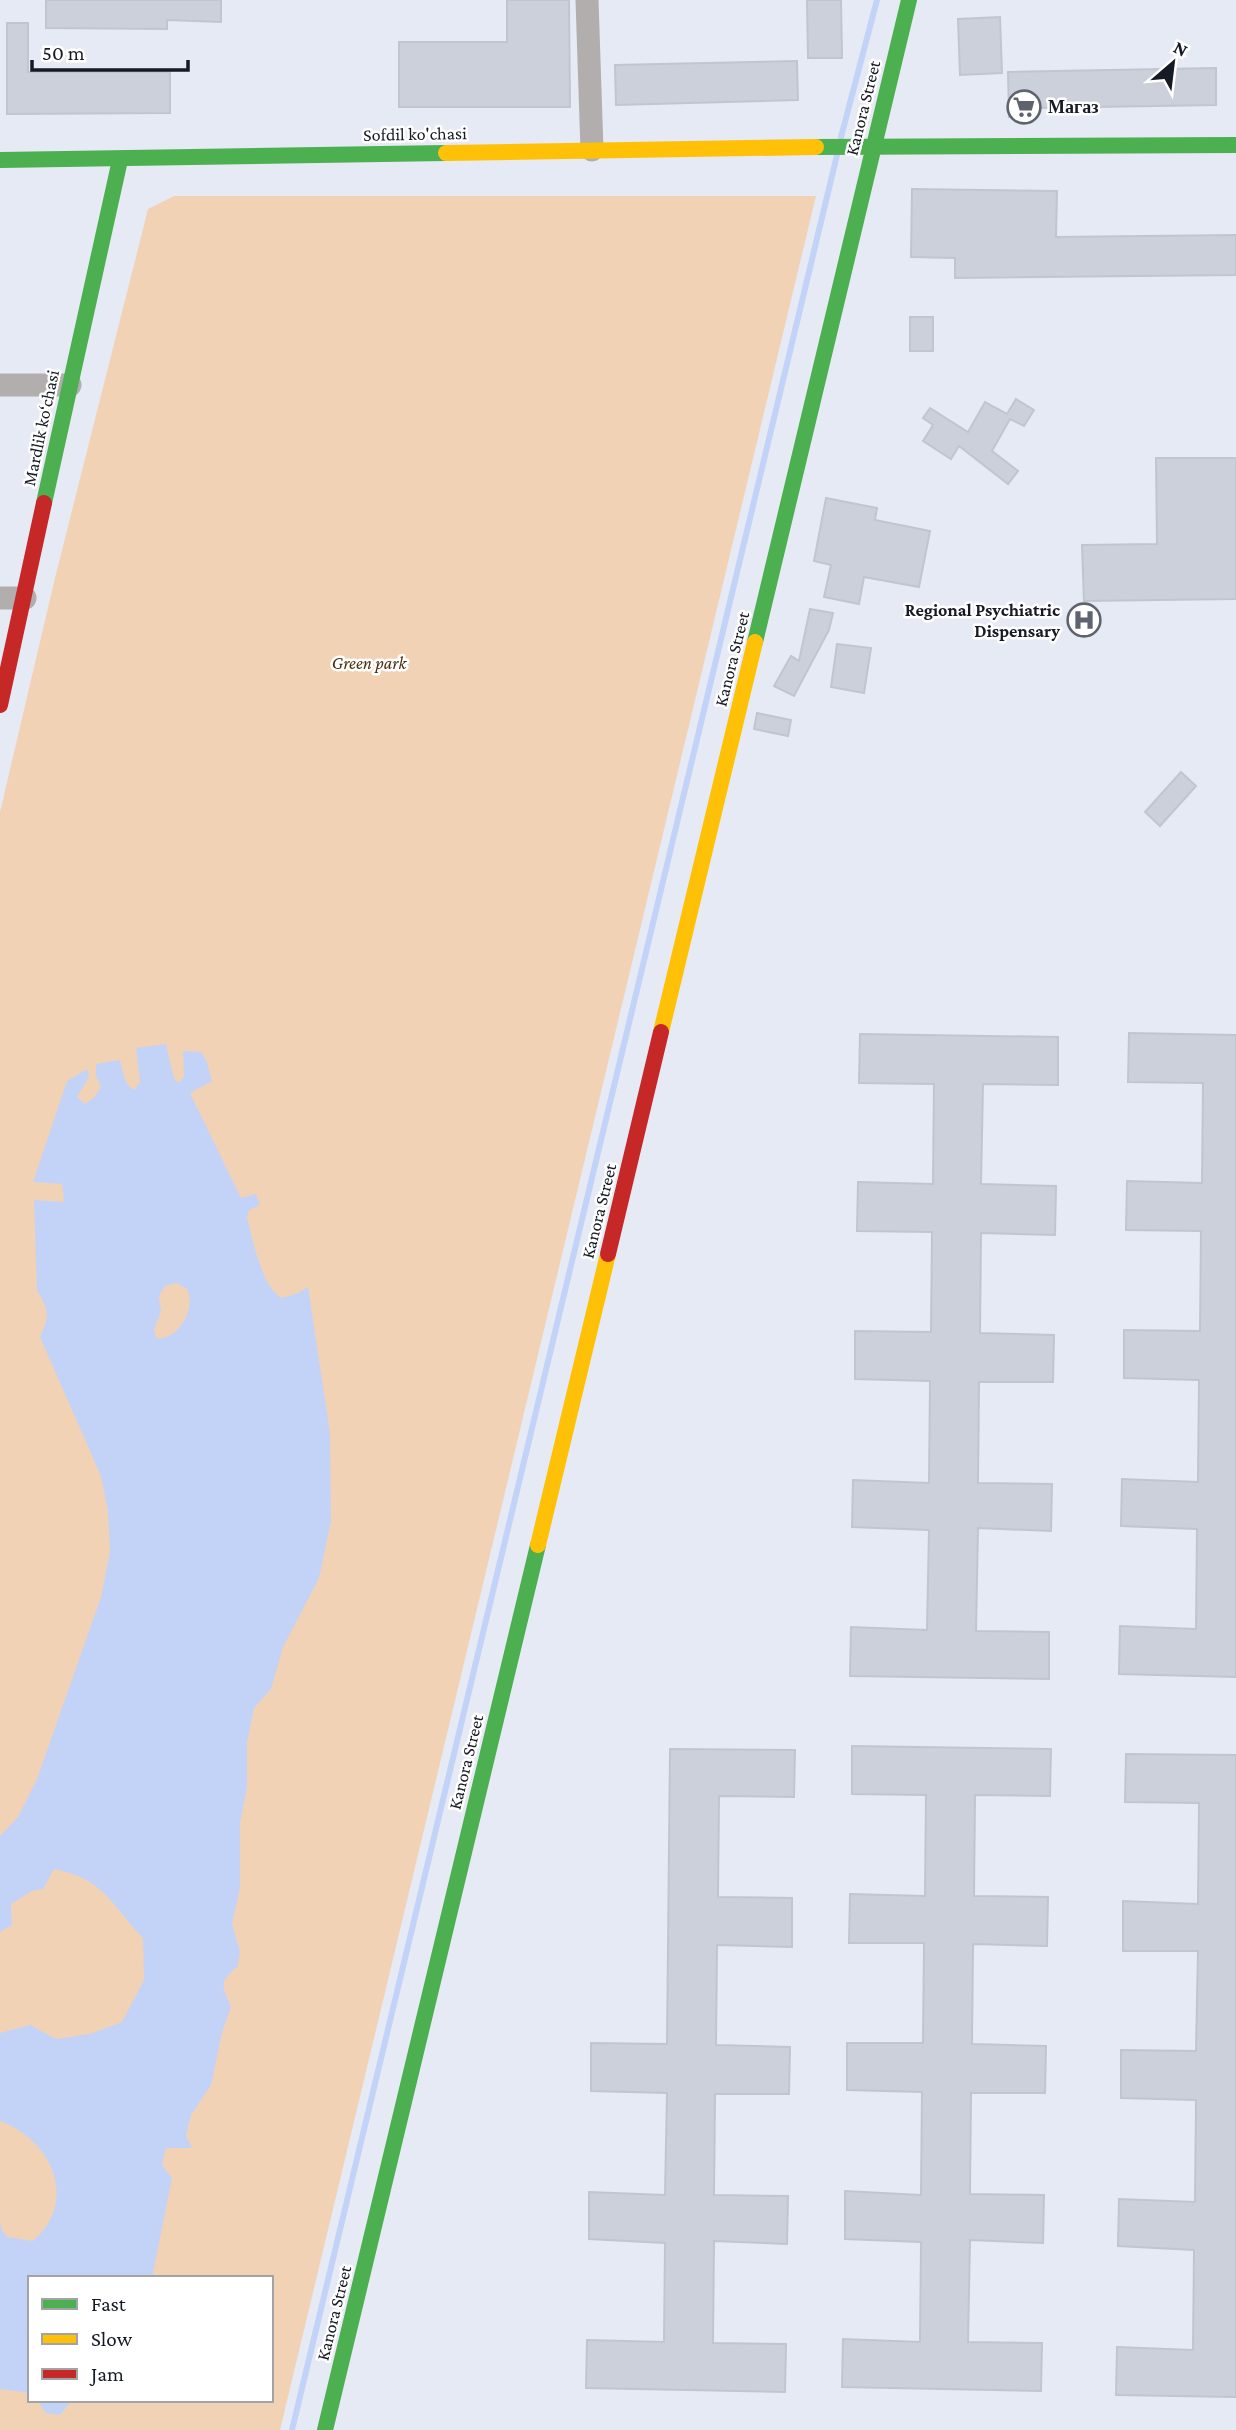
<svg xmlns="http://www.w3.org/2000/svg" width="1236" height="2430" font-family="'Crimson Pro',serif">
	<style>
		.green { fill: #f2d2b5; fill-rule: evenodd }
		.water { fill: #c3d3f7; fill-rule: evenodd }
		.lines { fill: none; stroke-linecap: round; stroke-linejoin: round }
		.stream { stroke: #c3d3f7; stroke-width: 6 }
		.building { fill: #ccd0da; stroke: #c1c5cf; stroke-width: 2 }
		.street { stroke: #b1aead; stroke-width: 23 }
		.fast { stroke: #4caf50; stroke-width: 16 }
		.slow { stroke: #ffc107; stroke-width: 16 }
		.jam { stroke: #c62828; stroke-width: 16 }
		.labels { text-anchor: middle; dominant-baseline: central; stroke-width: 5; stroke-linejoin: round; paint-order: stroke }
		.poi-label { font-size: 18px; font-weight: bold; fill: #151a24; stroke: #fff; text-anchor: start }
		.street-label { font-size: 18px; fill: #151a24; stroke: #fff }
		.park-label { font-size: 18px; font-style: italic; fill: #492d0f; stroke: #fff }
	</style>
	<rect width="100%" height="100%" fill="#e6eaf4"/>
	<path class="green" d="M174,196h642l-536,2234h-280v-1618l55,-234 93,-369zM30,2278h241v122h-241z"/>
	<g class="water">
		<path d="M166,1044l8,35 5,4 5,-7 -1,-25 18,1 6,10 5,19 -22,12 51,105 15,-4 4,11 -11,5 -2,7c6,22 14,70 35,81l16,-5 10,-6 22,146 1,88 -12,57 -36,69 -12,42 -17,19 -7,35v44l-7,36v65l-8,36 8,27 -2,15c-19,16 -17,19 -7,40l-9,27 -11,52 -20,30 -5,21 6,12h-26l-4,17 10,13 -20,100h-122v115l-30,-4v-169l1,8 6,9 26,4c46,-40 19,-101 -33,-120v-88l30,-8 26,14 34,-5 32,-12 22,-42 -1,-42c-33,-34 -38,-59 -89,-69l-11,20 -11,2 -21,13 1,21 -12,7v-96l18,-19 19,-38 64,-182 9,-46 -2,-39 -7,-36 -61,-139c9,-20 10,-27 -3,-46l-3,-91 30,2 -2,-18 -29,-2 34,-101 20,-12 2,8 -12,20 8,7 10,-7 6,-10 -5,-11v-12l24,-4c3,11 4,25 14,30l6,-8 -4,-34zM177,1283l10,6c10,18 -9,53 -31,49l-2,-9 7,-17 -2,-16 6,-10z"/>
		<path d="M37,2400h35l-12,15 -14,-2z"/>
	</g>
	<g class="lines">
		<g class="stream">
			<path d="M841,137l36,-137"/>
			<path d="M292,2430l545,-2275"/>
		</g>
	</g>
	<g class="building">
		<path d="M46,0h175v22l-54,-2v9l-121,-1z"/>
		<path d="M507,0h62l1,107h-171v-65h108z"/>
		<path d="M807,0h34l1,58h-34z"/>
		<path d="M1000,17l2,56 -42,2 -2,-56z"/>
		<path d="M7,23h21v49h142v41l-163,1z"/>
		<path d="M797,61l1,39 -182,5 -1,-40z"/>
		<path d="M1216,68v37l-182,3v8l-25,1 -1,-45z"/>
		<path d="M912,189l145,2 -1,46 180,-2v40l-281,3v-20l-44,-1z"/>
		<rect x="910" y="317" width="23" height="34"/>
		<path d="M1016,399l18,11 -10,16 -14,-7 -18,32 26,20 -10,13 -49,-38 -8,13 -28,-18 10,-16 -10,-7 7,-10 38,24 17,-30 22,12z"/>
		<path d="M1156,458h80v141l-152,2 -2,-56 75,-1z"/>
		<path d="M826,498l51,10 -2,12 55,11 -11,56 -55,-10 -5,27 -35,-7 7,-32 -17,-4z"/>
		<path d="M810,609l23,4 -4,17 -35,66 -20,-10 17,-30 8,5z"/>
		<path d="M837,644l34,4 -7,45 -33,-6z"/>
		<path d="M757,713l34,7 -3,16 -34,-7z"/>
		<path d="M1181,772l15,14 -36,40 -15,-14z"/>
		<path d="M1129,1033l107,2v642l-117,-3 1,-48 76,3 1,-100 -76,-3 1,-47 76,3 1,-102 -75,-2v-48l76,1 1,-100 -75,-1 1,-49 75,2 1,-100 -75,-1z"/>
		<path d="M860,1034l198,3v48l-75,-1 -2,100 75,2 -1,49 -74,-2 -1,100 74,2 -1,47h-74l-1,101 74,1 -1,47 -73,-3 -2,103 73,1v47l-199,-3 1,-49 76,3 2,-100 -77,-3 1,-47 76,3 1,-102 -75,-2v-48l76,1 1,-100 -75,-1 1,-49 75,2 1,-100 -75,-1z"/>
		<path d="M852,1746l199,3 -1,47 -75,-1 -1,101 74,1 -1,49 -74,-2 -1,100 74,2 -1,47h-74l-1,101 74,1 -1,48 -73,-3 -2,102 74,1 -1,48 -199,-4 1,-48 77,3 1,-100 -76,-3v-48l76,4 1,-103 -75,-2v-47h76l1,-100h-75l1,-49 75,2 1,-101 -74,-1z"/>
		<path d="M670,1749l125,1 -1,47 -75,-1 -1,101 74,1v49l-75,-2 -1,100 74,2 -1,47h-74l-1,101 74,1 -1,48 -73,-3 -1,102 73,1 -1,48 -199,-4 1,-48 77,2 1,-99 -76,-4v-47l76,3 2,-102 -76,-2v-48l76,1z"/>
		<path d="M1126,1754l110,1v642l-120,-2 1,-48 76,3 1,-100 -76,-4 1,-47 76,3 1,-102 -75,-2v-48l75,1 2,-100h-75v-50l75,3 1,-101 -74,-1z"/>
	</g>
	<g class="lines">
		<g class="street">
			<path d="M587,0l5,150"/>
			<path d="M0,385h70"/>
			<path d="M0,598h25"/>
		</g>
		<g class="fast">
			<path d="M816,147l420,-2"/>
			<path d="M0,160l446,-7"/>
			<path d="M44,503l76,-343"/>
			<path d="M755,642l154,-642"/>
			<path d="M325,2430l213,-885"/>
		</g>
		<g class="slow">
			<path d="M446,153l370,-6"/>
			<path d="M661,1032l94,-390"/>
			<path d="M538,1545l70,-291"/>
		</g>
		<g class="jam">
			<path d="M0,705l44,-202"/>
			<path d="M608,1254l53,-222"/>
		</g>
	</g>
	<defs>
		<symbol id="supermarket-ring" viewBox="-11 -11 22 22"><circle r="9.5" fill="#fff" stroke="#5e636d" stroke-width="1.5"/><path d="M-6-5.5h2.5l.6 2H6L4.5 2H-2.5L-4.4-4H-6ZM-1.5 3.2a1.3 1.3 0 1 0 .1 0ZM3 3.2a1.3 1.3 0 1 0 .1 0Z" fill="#5e636d"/></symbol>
		<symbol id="hospital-ring" viewBox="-11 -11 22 22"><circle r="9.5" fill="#fff" stroke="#5e636d" stroke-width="1.5"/><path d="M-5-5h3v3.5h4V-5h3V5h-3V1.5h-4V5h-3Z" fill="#5e636d"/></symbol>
	</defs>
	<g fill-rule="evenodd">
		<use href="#supermarket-ring" x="1005" y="88" width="38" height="38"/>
		<use href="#hospital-ring" x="1065" y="601" width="38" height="38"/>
	</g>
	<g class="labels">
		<g class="poi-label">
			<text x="1048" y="107">Магаз</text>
			<text x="1060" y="610" text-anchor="end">Regional Psychiatric<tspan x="1060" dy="21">Dispensary</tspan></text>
		</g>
		<g class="street-label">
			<text transform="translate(863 108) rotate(-76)">Kanora Street</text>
			<text transform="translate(415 134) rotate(-1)">Sofdil ko'chasi</text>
			<text transform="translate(41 428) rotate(-78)">Mardlik ko‘chasi</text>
			<text transform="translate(732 659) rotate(-76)">Kanora Street</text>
			<text transform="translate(599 1211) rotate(-76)">Kanora Street</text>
			<text transform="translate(466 1762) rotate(-76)">Kanora Street</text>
			<text transform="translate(334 2313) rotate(-76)">Kanora Street</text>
		</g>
		<g class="park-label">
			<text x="369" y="663">Green park</text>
		</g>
	</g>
	<rect x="28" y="2276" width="245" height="126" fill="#ffffff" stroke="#a1a3a7" stroke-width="2"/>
	<rect x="42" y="2299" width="35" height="10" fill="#4caf50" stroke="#a1a3a7" stroke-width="2"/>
	<text x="91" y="2311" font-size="21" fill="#151a24">Fast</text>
	<rect x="42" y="2334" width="35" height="10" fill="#ffc107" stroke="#a1a3a7" stroke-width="2"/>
	<text x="91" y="2346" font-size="21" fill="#151a24">Slow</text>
	<rect x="42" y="2369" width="35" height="10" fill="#c62828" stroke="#a1a3a7" stroke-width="2"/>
	<text x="91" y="2381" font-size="21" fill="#151a24">Jam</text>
	<g transform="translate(1173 63) rotate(28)" stroke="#ffffff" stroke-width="5" paint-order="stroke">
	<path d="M0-5L12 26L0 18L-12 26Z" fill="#151a24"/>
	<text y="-10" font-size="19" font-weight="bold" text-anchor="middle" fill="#151a24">N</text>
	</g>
	<path d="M32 60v10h156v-10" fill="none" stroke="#151a24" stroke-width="3.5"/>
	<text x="42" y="60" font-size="21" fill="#151a24" stroke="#ffffff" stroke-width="5" paint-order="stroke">50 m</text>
</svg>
